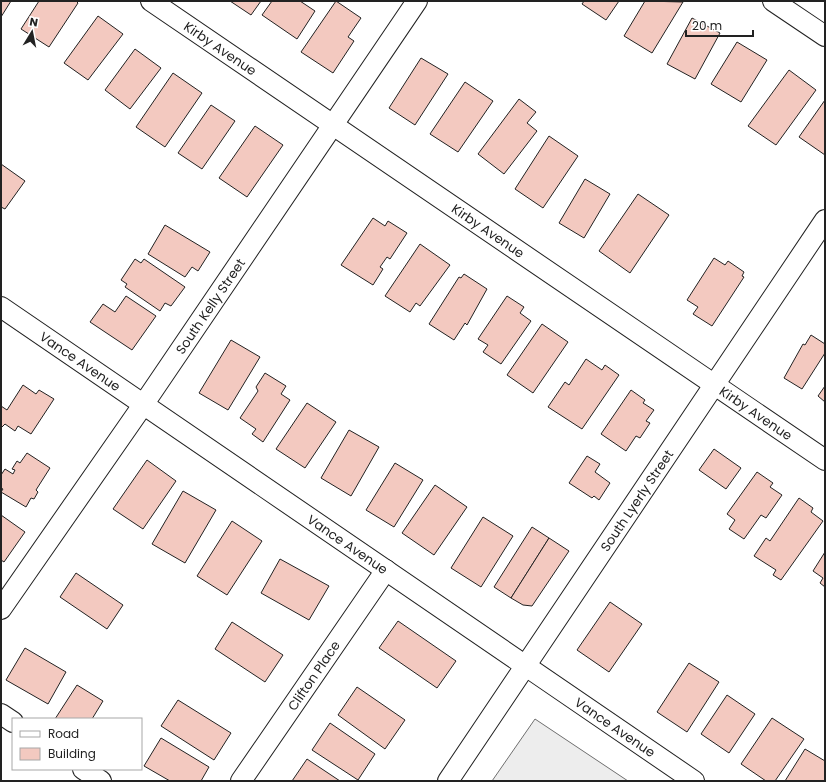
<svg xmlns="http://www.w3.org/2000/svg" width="826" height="782" font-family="Poppins,sans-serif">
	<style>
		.parking { fill: #ededed; stroke: #6f6f6f }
		.building { fill: #f3c9c0; stroke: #222 }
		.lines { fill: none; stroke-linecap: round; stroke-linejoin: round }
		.minor-casing { stroke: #222; stroke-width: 22 }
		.minor { stroke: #fff; stroke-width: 20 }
		.labels { text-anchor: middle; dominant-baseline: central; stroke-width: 3; stroke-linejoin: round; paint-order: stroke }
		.street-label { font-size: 13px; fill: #222; stroke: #fff }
	</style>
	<rect width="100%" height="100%" fill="#fff"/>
	<path class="parking" d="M535,719l93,62h-136z"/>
	<g class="building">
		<path d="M1,1h10l-10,16z"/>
		<path d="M39,1h37l2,2 -29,44 -28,-18z"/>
		<path d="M230,1h31l-10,14z"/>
		<path d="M272,1h28l15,10 -18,28 -35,-24z"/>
		<path d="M336,1l25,17 -13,19 6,4 -21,32 -32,-21z"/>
		<path d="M584,1h35l-13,19 -24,-16z"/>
		<path d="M645,1l38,1 -31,51 -28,-17z"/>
		<path d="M98,16l25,18 -35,46 -24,-17z"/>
		<path d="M692,18l28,15 -25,46 -28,-15z"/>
		<path d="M737,42l30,18 -26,42 -30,-18z"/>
		<path d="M135,49l26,19 -31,41 -25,-19z"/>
		<path d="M421,58l27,16 -33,51 -26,-17z"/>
		<path d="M789,70l27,20 -40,55 -28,-19z"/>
		<path d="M173,73l29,20 -37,54 -29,-20z"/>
		<path d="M465,82l28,19 -35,51 -28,-18z"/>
		<path d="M519,99l17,13 -9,11 10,8 -33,43 -26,-20z"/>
		<path d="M825,100v55l-26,-18z"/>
		<path d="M211,105l24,16 -33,48 -24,-16z"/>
		<path d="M255,126l28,19 -36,52 -28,-19z"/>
		<path d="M549,136l29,20 -35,52 -28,-19z"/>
		<path d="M1,164l24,17 -20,28 -4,-2z"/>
		<path d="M585,179l25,15 -26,44 -25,-15z"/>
		<path d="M638,194l31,21 -39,58 -31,-22z"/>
		<path d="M373,218l12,8 3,-5 19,12 -17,26 -3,-2 -7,10 3,2 -10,16 -32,-20z"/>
		<path d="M165,225l45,27 -12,19 -6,-4 -7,10 -37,-23z"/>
		<path d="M420,244l30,21 -30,41 -4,-3 -6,9 -25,-16z"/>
		<path d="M714,258l11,7 3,-4 16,11 -2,4 2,1 -32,49 -19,-12 5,-7 -11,-7z"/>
		<path d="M135,259l6,4 3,-4 41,28 -14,19 -6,-3 -5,8 -35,-24 2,-3 -6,-4z"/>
		<path d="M464,274l23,15 -20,36 -2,-2 -11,17 -25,-16 30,-47 2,1z"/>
		<path d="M126,296l30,20 -24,34 -42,-28 13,-18 12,8z"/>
		<path d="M507,296l17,11 -4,6 11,8 -30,43 -18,-12 5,-7 -10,-6z"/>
		<path d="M542,324l26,18 -35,51 -26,-18z"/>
		<path d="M811,335l14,9v9l-23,36 -18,-11 19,-34 2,1z"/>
		<path d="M231,340l29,17 -32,53 -29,-17z"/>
		<path d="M586,359l16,11 3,-5 14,10 -37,54 -34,-22 17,-25 4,3z"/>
		<path d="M265,373l21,13 -5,8 9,6 -27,42 -11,-8 4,-5 -16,-11 18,-27 -2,-4z"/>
		<path d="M23,385l13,9 3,-4 15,9 -23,35 -13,-8 -3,5 -10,-7 -4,4v-22l6,4z"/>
		<path d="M825,386v16l-7,-6z"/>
		<path d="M631,390l14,10 -2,3 11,7 -8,11 4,2 -10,15 -4,-2 -10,15 -25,-17z"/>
		<path d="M307,403l29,19 -31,46 -29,-19z"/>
		<path d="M349,430l30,17 -28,49 -30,-18z"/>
		<path d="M714,449l27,19 -15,21 -27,-19z"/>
		<path d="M27,453l23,15 -14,22 2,2 -4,7 -3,-1 -5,9 -25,-15 2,-3 -2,-1v-13l4,-6 8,5 2,-4 -3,-1 5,-8 3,2z"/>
		<path d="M587,456l13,8 -5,8 15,11 -11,17 -5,-4 -2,2 -23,-15z"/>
		<path d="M147,460l29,21 -33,48 -30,-20z"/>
		<path d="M395,463l28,17 -29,47 -28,-17z"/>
		<path d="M757,472l16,11 -3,4 12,8 -16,23 -5,-3 -17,24 -15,-10 6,-9 -8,-6z"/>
		<path d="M435,485l32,22 -33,48 -32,-22z"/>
		<path d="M183,491l33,19 -31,53 -33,-19z"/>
		<path d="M799,498l14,10 -2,4 12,9 -42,59 -8,-5 3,-5 -22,-14 12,-18 4,3z"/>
		<path d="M1,515l24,17 -21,30 -3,-2z"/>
		<path d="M483,517l30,19 -32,51 -30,-19z"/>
		<path d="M232,521l30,20 -35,54 -30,-19z"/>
		<path d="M532,527l17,11 -38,60 -17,-11z"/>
		<path d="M549,538l20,13 -37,55 -9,-1 -12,-7z"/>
		<path d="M825,552v35l-5,-4 3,-5 -10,-7z"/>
		<path d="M280,559l49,27 -20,34 -48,-27z"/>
		<path d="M76,573l47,32 -16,24 -47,-32z"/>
		<path d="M610,602l32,22 -33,48 -32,-22z"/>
		<path d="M398,621l58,40 -19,27 -58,-40z"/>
		<path d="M232,622l51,33 -18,27 -50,-33z"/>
		<path d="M25,648l41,24 -18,32 -42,-24z"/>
		<path d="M689,663l30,19 -32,50 -30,-20z"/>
		<path d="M77,685l26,16 -11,18h-37z"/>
		<path d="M357,687l48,33 -20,29 -47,-34z"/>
		<path d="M727,695l28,19 -26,39 -28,-19z"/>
		<path d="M178,700l53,33 -17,27 -53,-34z"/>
		<path d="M772,718l32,21 -29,42h-9l-25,-17z"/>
		<path d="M330,723l45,31 -17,26 -46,-30z"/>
		<path d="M161,738l48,29 -8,14h-31l-26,-15z"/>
		<path d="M805,749l20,12v20h-40z"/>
		<path d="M307,759l33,22h-48z"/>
	</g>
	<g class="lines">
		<defs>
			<g id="minor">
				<path id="s1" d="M151,1l674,459"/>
				<path d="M773,1l52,35"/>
				<path id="s2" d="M1,307l693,474"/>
				<path id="s3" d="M1,609l142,-204 274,-404"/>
				<path d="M1,714l12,8"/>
				<path d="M83,769l18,12"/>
				<path id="s4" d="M241,781l145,-211"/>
				<path id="s5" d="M448,781l377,-561"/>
			</g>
		</defs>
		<use href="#minor" class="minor-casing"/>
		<use href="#minor" class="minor"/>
	</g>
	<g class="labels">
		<g class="street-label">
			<text stroke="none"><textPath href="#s1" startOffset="84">Kirby Avenue</textPath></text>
			<text stroke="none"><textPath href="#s1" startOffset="408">Kirby Avenue</textPath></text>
			<text stroke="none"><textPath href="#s3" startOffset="368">South Kelly Street</textPath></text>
			<text stroke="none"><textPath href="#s2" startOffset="96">Vance Avenue</textPath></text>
			<text stroke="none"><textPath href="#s1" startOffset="732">Kirby Avenue</textPath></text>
			<text stroke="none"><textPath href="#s5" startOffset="338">South Lyerly Street</textPath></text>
			<text stroke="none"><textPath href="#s2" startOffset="420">Vance Avenue</textPath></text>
			<text stroke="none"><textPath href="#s4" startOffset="128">Clifton Place</textPath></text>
			<text stroke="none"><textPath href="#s2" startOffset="744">Vance Avenue</textPath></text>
		</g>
	</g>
	<rect width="826" height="782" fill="none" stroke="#222222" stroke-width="4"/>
	<rect x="12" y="718" width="130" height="52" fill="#ffffff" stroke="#a7a7a7"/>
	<rect x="20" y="731" width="20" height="6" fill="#ffffff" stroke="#a7a7a7"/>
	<text x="48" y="738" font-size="12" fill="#222222">Road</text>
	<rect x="20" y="748" width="20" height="12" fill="#f3c9c0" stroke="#a7a7a7"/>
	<text x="48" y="758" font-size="12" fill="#222222">Building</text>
	<g transform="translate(32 32) rotate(10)" stroke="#ffffff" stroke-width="3" paint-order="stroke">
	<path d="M0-3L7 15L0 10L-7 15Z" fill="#222222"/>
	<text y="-6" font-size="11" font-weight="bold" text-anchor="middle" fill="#222222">N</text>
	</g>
	<path d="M686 30v6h67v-6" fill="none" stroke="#222222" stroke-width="2"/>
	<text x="692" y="30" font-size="12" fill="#222222" stroke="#ffffff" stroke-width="3" paint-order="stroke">20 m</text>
</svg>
